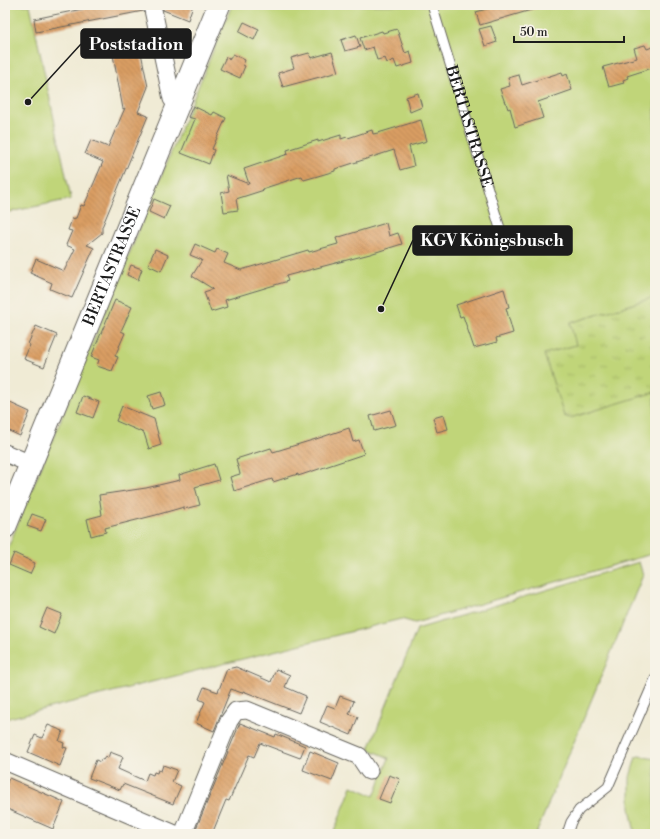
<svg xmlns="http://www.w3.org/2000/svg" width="660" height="839" font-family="'Libre Bodoni',serif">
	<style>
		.green { fill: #c0d579; stroke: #6e784a }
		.park { fill: url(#park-tufts); stroke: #6e784a }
		.building { fill: url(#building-back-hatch) }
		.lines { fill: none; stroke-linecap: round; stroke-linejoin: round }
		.lane-casing { stroke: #66645d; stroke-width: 11 }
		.street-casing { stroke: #66645d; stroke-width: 19 }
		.secondary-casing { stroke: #66645d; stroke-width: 24 }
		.lane { stroke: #fff; stroke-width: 9 }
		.street { stroke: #fff; stroke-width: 17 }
		.secondary { stroke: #fff; stroke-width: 22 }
		.labels { text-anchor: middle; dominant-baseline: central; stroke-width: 4; stroke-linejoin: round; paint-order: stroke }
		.street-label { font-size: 16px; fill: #1c1c1c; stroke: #f7f3e8 }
		.leader { fill: none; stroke: #1c1c1c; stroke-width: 1.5 }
		.callout-dot { fill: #1c1c1c; stroke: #f7f3e8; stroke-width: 1.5 }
		.callout { fill: #1c1c1c; stroke: #1c1c1c; stroke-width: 1.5 }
		.callout-label { font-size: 17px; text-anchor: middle; font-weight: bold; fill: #fff }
	</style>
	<defs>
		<pattern id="park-tufts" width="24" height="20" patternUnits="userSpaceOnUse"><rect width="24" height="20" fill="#c0d579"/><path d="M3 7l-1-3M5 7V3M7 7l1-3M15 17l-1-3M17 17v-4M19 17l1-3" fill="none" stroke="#a4b668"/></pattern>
		<pattern id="building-back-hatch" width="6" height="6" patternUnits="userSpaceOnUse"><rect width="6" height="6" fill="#da9e63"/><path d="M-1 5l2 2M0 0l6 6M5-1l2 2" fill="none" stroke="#b08051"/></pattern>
	</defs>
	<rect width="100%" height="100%" fill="#f7f3e8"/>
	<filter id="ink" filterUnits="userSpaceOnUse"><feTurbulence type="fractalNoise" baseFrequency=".025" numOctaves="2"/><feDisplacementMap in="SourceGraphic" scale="8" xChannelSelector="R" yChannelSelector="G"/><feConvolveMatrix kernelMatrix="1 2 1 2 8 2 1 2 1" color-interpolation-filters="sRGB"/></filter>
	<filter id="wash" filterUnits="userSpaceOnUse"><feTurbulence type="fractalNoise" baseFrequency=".012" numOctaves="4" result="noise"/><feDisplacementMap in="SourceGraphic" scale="16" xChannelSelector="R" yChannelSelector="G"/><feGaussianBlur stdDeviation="0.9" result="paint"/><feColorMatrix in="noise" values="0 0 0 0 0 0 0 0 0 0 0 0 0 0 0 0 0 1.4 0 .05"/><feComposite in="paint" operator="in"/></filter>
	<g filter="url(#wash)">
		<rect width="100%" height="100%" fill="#f0ebd5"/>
		<g class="green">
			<path d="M5,5h25l41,194 -66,14z"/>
			<path d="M232,5h423v548l-240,70 -14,-4 -396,100v-164z"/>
			<path d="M639,562l4,13 -107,259h-203l19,-48 22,10 15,-38 -20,-9 48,-120z"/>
			<path d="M639,756l16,3v75h-20l-5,-26v-31l6,-20z"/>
		</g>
		<path class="park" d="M655,297v95l-85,26 -6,-2 -20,-62 32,-9 -6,-22z"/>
		<g id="blocks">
			<g class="building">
				<path d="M92,5h50l1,6 -107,21 -2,-13 58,-12z"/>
				<path d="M162,5h31l-5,15 -25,-10z"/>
				<path d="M492,5h46v3l-58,17 -4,-13 17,-5z"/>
				<path d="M244,22l15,7 -5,11 -15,-8z"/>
				<path d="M491,26l6,16 -12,4 -6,-17z"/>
				<path d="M397,29l8,24 5,-2 3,12 -16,5 -3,-8 -7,3 -2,-5 -8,2 -4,-13 -9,3 -4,-12 22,-7 1,2z"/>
				<path d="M137,33l11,54 -10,25 10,4 -46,111v6l-15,12 7,3 -22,50 -22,-9 2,-6 -22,-10 6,-14 28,12 11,-22 -9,-4 6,-14 -4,-1 4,-11 4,-1 5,-13 3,1 19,-44 -18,-8 6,-14 17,7 17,-39 -2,1 -13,-70z"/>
				<path d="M356,35l4,12 -15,4 -4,-11z"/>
				<path d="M645,45l2,4 8,-3v21l-28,9 1,2 -5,2 1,3 -15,4 -6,-20 34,-9 -3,-10z"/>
				<path d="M332,52l6,20 -55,15 -5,-14 16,-5 -3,-10 18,-5 2,5z"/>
				<path d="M233,54l12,6 -2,5 2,1 -5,12 -20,-9 6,-12 4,2z"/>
				<path d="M562,72l1,4 4,-2 5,16 -34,12 5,16 -28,9 -5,-19 -2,1 -2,-6h-1l-5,-14 10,-3 -2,-8 11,-3 3,10z"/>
				<path d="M418,93l4,14 -12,5 -4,-15z"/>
				<path d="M193,106l19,9 2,-3 12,6 -14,31 2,1 -5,14 -28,-11 14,-34 -7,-2z"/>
				<path d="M421,120l6,21 -18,5 5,20 -14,4 -6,-20 -59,19v2l-31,9 -2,-4 -40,13 2,1 -28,9 2,11 -14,2 -3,-19 8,-2 -3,-16 23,9 -5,-15 44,-15 -1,-4 31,-10v2l23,-7v4l6,-2 1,1 24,-8 1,4 5,-1z"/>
				<path d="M154,199l16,7 -6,13 -15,-7z"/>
				<path d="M386,223l3,13 9,-3 4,11 -32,10 -84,22 2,5 -63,19 2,7 -16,5 -7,-20 9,-3 -21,-13 10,-16 -12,-5 5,-11 20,9 2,-4 11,5 -4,9 17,7 67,-20 1,2 29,-8 -2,-6z"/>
				<path d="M155,249l13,6 -7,16 -13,-6z"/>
				<path d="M131,265l11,4 -4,11 -11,-5z"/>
				<path d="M504,289l5,18 -3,1 7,25 -17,5 1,4 -23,6 -11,-32 -3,1 -4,-12z"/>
				<path d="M115,300l17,7 -11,24 4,2 -10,23 3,1 -6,14 -15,-5 2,-6 -8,-3z"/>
				<path d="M36,326l21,9 -13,32 -20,-8 6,-14 -2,-1z"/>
				<path d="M161,392l4,13 -13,4 -4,-13z"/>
				<path d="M83,396l16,6 -6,16 -16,-6z"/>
				<path d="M8,402l22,10 -10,24 -15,-7v-19z"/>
				<path d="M122,406l32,13 7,26 -12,4 -5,-16 -28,-12z"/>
				<path d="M391,410l5,15 -22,6 -4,-15z"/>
				<path d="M444,415l4,14 -11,3 -4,-14z"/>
				<path d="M349,428l4,14 6,-2 5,14 -66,22v-2l-25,8 -1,-3 -38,12 -4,-14 10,-3 -4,-15 35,-11 2,4 43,-13z"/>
				<path d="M214,464l5,16 -24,7 5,18 -16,4v-2l-28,8 -51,13 1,4 -15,4 -4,-17 15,-4 -3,-20 47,-7 34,-8 -1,-5z"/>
				<path d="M32,514l14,5 -5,12 -14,-5z"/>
				<path d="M14,553l21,10 -5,11 -21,-9z"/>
				<path d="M47,608l15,6 -8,20 -15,-7z"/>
				<path d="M236,667l35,15 5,-13 14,6 -5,12 21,9 -7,17 -56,-22 -1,2 -11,-4 -17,42 -18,-8 9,-21 -6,-3 5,-12 14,5 9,-23z"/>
				<path d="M340,696l14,5 -5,13 9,3 -7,18 -31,-13 7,-17 8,3z"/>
				<path d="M240,723l35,14 1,-3 29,12 -5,12 -40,-15 -6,14 -5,-2 -20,46 -3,-1 -14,34h-10l-7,-3z"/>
				<path d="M48,725l15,6 -4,10 5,2 -1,4 4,1 -7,18 -32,-14 7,-17 7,3z"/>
				<path d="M310,751l29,12 -7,18 -29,-11z"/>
				<path d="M110,752l13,5 -5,12 27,12 3,-8 5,2 1,-3 3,1 1,-3 3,1 2,-6 14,5 -5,12 9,4 -8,18 -50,-20 -3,6 -31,-12 7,-18 4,2 1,-3 2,1 2,-3 3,1z"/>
				<path d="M389,775l11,4 -10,24 -11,-4z"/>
				<path d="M9,778l55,24 -11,27 -48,-21v-21z"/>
			</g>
		</g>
	</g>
	<g filter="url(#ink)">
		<use href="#blocks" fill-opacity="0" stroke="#66645d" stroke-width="1"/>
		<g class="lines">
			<defs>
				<g id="lane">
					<path id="s1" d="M432,5l74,243"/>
					<path d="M567,834l4,-12 8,-12 29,-23 47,-108"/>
				</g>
				<g id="street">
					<path d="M152,5l20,94 6,7"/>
					<path d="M5,453l26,11"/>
					<path d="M5,761l170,73"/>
					<path d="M183,834l46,-113 7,-10 11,-1 112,46 10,15"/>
				</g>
				<g id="secondary">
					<path id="s2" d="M5,527l214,-522"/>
				</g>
			</defs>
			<use href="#lane" class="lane-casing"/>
			<use href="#street" class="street-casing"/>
			<use href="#secondary" class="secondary-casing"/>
			<use href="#lane" class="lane"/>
			<use href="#street" class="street"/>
			<use href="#secondary" class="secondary"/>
		</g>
	</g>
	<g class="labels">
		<g class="street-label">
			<text stroke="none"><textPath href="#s1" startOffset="127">BERTASTRASSE</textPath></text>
			<text stroke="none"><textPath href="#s2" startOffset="282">BERTASTRASSE</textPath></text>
		</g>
	</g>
	<path class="leader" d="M28 102L81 44M381 309L413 240"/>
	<g class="callout-dot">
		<circle cx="28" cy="102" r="4"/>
		<circle cx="381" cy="309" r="4"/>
	</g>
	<g class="callout">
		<rect x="81" y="29" width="110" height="29" rx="4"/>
		<rect x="413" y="226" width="159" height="29" rx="4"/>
	</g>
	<g class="callout-label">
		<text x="136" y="50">Poststadion</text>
		<text x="492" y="246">KGV Königsbusch</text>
	</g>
	<rect width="660" height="839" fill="none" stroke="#f7f3e8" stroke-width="20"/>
	<path d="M514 36v6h110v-6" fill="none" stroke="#1c1c1c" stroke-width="2"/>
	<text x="520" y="36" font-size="12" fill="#1c1c1c" stroke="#f7f3e8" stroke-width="3" paint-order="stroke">50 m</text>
</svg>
